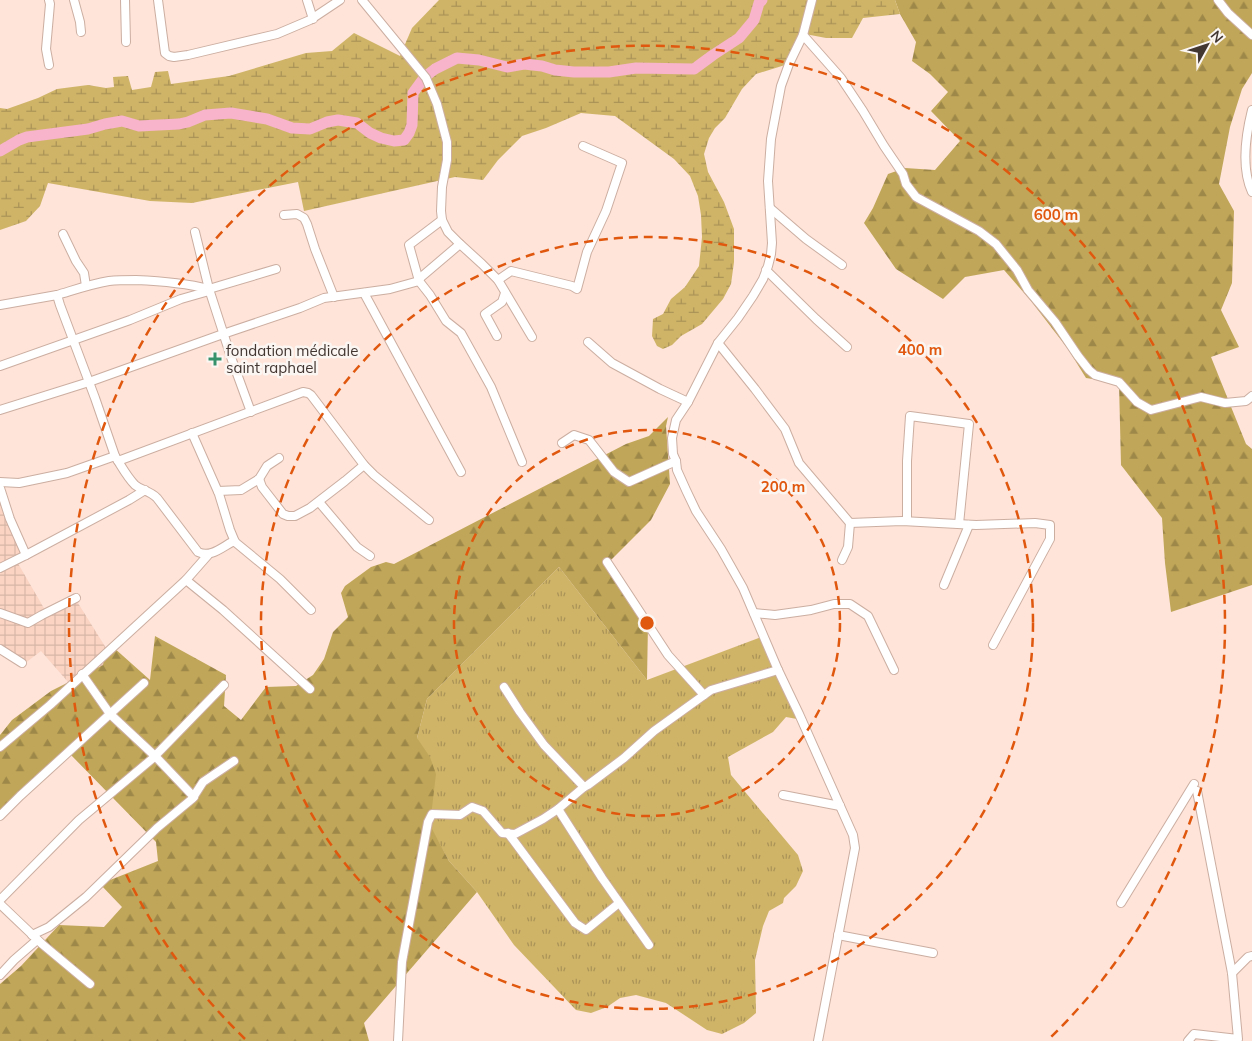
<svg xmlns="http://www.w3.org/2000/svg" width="1252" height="1041" font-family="Mulish,sans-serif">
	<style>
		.industrial { fill: url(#industrial-grid) }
		.grass { fill: url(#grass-tufts) }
		.forest { fill: url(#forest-firs) }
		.wetland { fill: url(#wetland-marsh) }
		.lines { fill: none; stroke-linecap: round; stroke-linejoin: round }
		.river { stroke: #f7b4cb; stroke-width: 11 }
		.minor-casing { stroke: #ccaea1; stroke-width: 10 }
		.minor { stroke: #fff; stroke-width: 8 }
		.ring { fill: none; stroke: #e0570e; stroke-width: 2.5; stroke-dasharray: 9 6 }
		.poi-dot { fill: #35926a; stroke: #fcf6f3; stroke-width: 2 }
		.labels { text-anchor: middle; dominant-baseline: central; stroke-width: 5; stroke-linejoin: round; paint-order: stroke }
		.poi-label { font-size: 15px; fill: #433732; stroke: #fcf6f3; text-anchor: start }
		.centre { fill: #e0570e; stroke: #fcf6f3; stroke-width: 2.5 }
		.ring-label { font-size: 15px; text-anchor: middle; font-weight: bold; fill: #e0570e; stroke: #fcf6f3; stroke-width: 5; stroke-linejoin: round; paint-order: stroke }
	</style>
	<defs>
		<pattern id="industrial-grid" width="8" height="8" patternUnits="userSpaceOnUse" patternTransform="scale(1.25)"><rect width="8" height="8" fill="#fbd4c3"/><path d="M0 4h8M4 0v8" fill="none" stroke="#d8b7a8"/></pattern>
		<pattern id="grass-tufts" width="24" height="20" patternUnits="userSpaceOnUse" patternTransform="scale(1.25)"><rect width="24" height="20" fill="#cfb468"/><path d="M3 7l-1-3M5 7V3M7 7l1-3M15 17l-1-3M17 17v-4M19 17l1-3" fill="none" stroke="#aa9356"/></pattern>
		<pattern id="forest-firs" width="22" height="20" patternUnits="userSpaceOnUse" patternTransform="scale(1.25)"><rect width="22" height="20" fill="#c0a658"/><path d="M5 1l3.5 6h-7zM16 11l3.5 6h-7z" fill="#9e8849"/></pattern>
		<pattern id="wetland-marsh" width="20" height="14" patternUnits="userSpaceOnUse" patternTransform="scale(1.25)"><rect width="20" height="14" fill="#cfb468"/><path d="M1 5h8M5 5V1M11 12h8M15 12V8" fill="none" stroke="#aa9356"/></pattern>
	</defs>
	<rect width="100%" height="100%" fill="#fee4d9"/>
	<path class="industrial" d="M0,488l26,67 -10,5 29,50 28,-15 33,53 -3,17 -35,17 -27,-31 -17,13 -24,-14z"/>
	<path class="grass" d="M559,567l88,113 117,-44 33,83 -11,-2 -13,15 -45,25 3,18 67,80 5,16 -7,15 -12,12 -1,5 -14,8 -6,15 -8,34 1,53 -12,10 -22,11 -15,-4 -41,-27 -30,-8 -16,3 -13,9 -16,6 -15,-3 -62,-65 -37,-53 -28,-31 -20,-36 -12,-87 10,-39z"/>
	<g class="forest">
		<path d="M895,0h357v73l-10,16 -12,38 -11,57 15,27 -2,72 -11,27 18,37 -28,10 35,87 6,5v136l-81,27 -6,-49 -3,-45 -41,-53 -2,-82 -33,-5 -18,-29 -37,-48 -27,-31 -39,7 -22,22 -47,-30 -32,-46 9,-15 15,-34 17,-6 30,2 25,-29 -29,-30 17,-19 -18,-18 -18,-13 4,-19 -16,-28z"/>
		<path d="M668,417l-2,9 4,58 -19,36 -43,43 40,60 -1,57 -88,-113 -132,132 -10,39 13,19 6,17 -6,51 19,36 28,31 -113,131 5,18h-369v-57l21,-18 38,-41 45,2 18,-20 -22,-23 58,-23 -2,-19 -85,-87 -20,12 -51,51v-83l12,-15 39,-29 52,-26 3,-18h7l37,33 5,-44 71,39 -2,31 17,14 25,-33 30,-1 17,-11 11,-16 9,-27 15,-15 -7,-24 4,-7 26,-19 15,-5 8,2 232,-120 23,-8z"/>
	</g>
	<path class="wetland" d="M439,0h456l5,14 -37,4 -11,20h-26l-26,-5 -15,32 -29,9 -14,15 -17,29 -10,10 -6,10 -5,16 4,18 16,30 10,27v33l-3,22 -8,15 -21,25 -21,12 -9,9 -9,4 -6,-3 -5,-10 1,-17 10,-5 8,-15 14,-12 14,-21 3,-29 -1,-22 -3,-19 -8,-20 -16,-17 -59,-43 -34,-3 -35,15 -24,8 -24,24 -15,20 -28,-3 -151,34 -6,-29 -106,21 -42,-2 -102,-18 -8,23 -14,15 -26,9v-122l7,1 31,-11 19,-9 31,-4 18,3 8,-1 -1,-10 15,-1 4,14 19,-3 4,-15 13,-1 3,13 58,-8 77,-23 26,-2 22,-18 46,23 12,-28z"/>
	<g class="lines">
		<g class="river">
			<path d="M426,76l9,-7 22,-11 22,2 28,7 17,-3 18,2 13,4 19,2h35l27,-4 58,1 19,-14 26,-17 15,-18 5,-17 3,-3"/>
			<path d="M0,151l19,-11 8,-3 61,-8 17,-5 17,-3 17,5 40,-2 9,-2 17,-7 26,-2 36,6 25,9 18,1 17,-7 11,-2 19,3 13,10 11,5 13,3 10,-1 5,-7 3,-8 1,-32 11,-15"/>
		</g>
		<defs>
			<g id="minor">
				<path d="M74,0l6,22 1,10"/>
				<path d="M125,0l1,42"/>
				<path d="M158,0l7,53 4,3 5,1 14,-2 89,-21 33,-14 30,-20"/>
				<path d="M307,0l6,19"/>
				<path d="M362,0l64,78 11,26 10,38v18l-5,27 -1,24 1,9 6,12 12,12 22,20 16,16 34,57"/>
				<path d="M812,0l-9,35 -14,29 -8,22 -10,53 -3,42 4,62 -1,11 -3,12 -5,13 -10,17 -15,22 -20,25 -30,59 -12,18 -4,18 1,16 3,7 1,9 9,20 10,21 25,38 22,39 35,82 21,44 54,121 2,13 -37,193"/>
				<path d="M1218,0l10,13 24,22"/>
				<path d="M803,35l38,43 22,33 21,35 19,28 3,10 10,13 63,34 17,13 21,26 11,20 27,32 23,34 11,14 6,5 24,7 18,20 14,8 50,-13 24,6 21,-2 6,-5"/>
				<path d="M49,65l-3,-16 4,-45 -1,-4"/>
				<path d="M1252,110c-6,24 -11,58 0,82"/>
				<path d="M770,208l36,31 36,26"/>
				<path d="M284,215l13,-1 7,4 3,6 8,25 19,48"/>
				<path d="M442,220l-33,25 10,36 11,14 16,26 15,12 30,54 31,75"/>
				<path d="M195,232l14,57 67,-20"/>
				<path d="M63,234l13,27 8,12 2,13"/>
				<path d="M766,270l50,49 31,28"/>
				<path d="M498,280l13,-9 61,15 5,3 10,-37 19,-41 16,-48 -39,-17"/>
				<path d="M364,293l97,179"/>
				<path d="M0,305l57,-10"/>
				<path d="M497,336l-12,-22 17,-12 3,-9"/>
				<path d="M588,342l24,21 48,26 28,13"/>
				<path d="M718,343l37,46 30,40 14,34 51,60 52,-2 74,4 59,-2 15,2v14l-57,106"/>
				<path d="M0,366l130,-46 51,-21 28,-8"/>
				<path d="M0,410l89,-28 134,-48 77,-26 24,-10 66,-9 29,-8 1,-3 40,-34"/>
				<path d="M192,433l27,61 11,36 5,12 45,37 31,31"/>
				<path d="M562,443l12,-8 15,5 25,32 15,10 47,-21"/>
				<path d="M115,456l-20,-58 -35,-93 -3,-10c17,-5 34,-11 52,-14 9,-1 18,-1 27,-1 24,1 49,3 73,9l23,71 19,52"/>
				<path d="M118,461c5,8 10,17 17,24 7,6 14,5 22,13l41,54c12,6 23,-4 34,-10h3"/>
				<path d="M259,479l3,8 21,27 5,2h7l15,-8 35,-27 19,-16"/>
				<path d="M0,482l19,1 48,-10 48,-17 3,5 185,-69 5,1 3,2 53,70 10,10 55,45"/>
				<path d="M0,488l10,31 16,36 103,-55 16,-10"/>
				<path d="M218,491l23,-1 18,-11 8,-13 12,-8"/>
				<path d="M319,502l38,45 13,9"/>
				<path d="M907,521v-60l3,-45 59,8 -10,100"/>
				<path d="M842,560l6,-13 2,-24"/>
				<path d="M607,562l61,93 36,40"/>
				<path d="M0,568l26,-13"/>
				<path d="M186,580l22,-25"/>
				<path d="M944,585l25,-60"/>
				<path d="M0,613l28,10 14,-8 34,-17"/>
				<path d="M754,613l21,2 36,-5 23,-6h16l18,12 26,54"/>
				<path d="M0,649l22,14"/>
				<path d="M82,674l28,40 45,42 39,41"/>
				<path d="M504,687l16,25 24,33 40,42"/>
				<path d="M0,747l50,-42 136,-125 37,30 87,79"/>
				<path d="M783,795l57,11"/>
				<path d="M558,809l44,69 47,67"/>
				<path d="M0,816l20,-20 124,-113"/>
				<path d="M508,833l67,90 11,7 33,-27"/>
				<path d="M0,900l79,-80 73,-61 72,-74"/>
				<path d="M1121,903l73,-119"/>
				<path d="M0,904l42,40 48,40"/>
				<path d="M32,935l17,-8 37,-30 71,-69 35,-29 11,-17 31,-21"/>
				<path d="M838,935l95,18"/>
				<path d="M1232,973l16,-16 4,-1"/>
				<path d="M0,975l14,-15 23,-20"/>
				<path d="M398,1041l4,-79 26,-140 4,-8 28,1 12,-8 11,4 19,22 13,1 28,-15 15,-10 26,-22 4,-2 36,-27 30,-27 57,-41 67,-20"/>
				<path d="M1188,1041l6,-7 44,5 -6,-66 -35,-182"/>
			</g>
		</defs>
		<use href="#minor" class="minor-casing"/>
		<use href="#minor" class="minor"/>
	</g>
	<g class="ring">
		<circle cx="647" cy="623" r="193"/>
		<circle cx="647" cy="623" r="386"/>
		<path d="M245 1039A578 578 0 1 1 1049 1039"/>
	</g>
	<path class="poi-dot" d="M212.5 351.5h5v5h5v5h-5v5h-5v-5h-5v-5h5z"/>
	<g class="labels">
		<g class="poi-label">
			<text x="226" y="350">fondation médicale<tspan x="226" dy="17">saint raphael</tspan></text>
		</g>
	</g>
	<circle cx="647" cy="623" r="8" class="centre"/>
	<g class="ring-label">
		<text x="1056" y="220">600 m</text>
		<text x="920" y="355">400 m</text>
		<text x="783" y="492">200 m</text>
	</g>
	<g transform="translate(1207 45) rotate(50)" stroke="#fcf6f3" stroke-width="4" paint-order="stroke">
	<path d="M0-4L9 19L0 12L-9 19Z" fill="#433732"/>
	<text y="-8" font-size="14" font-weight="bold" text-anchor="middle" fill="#433732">N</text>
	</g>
</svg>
